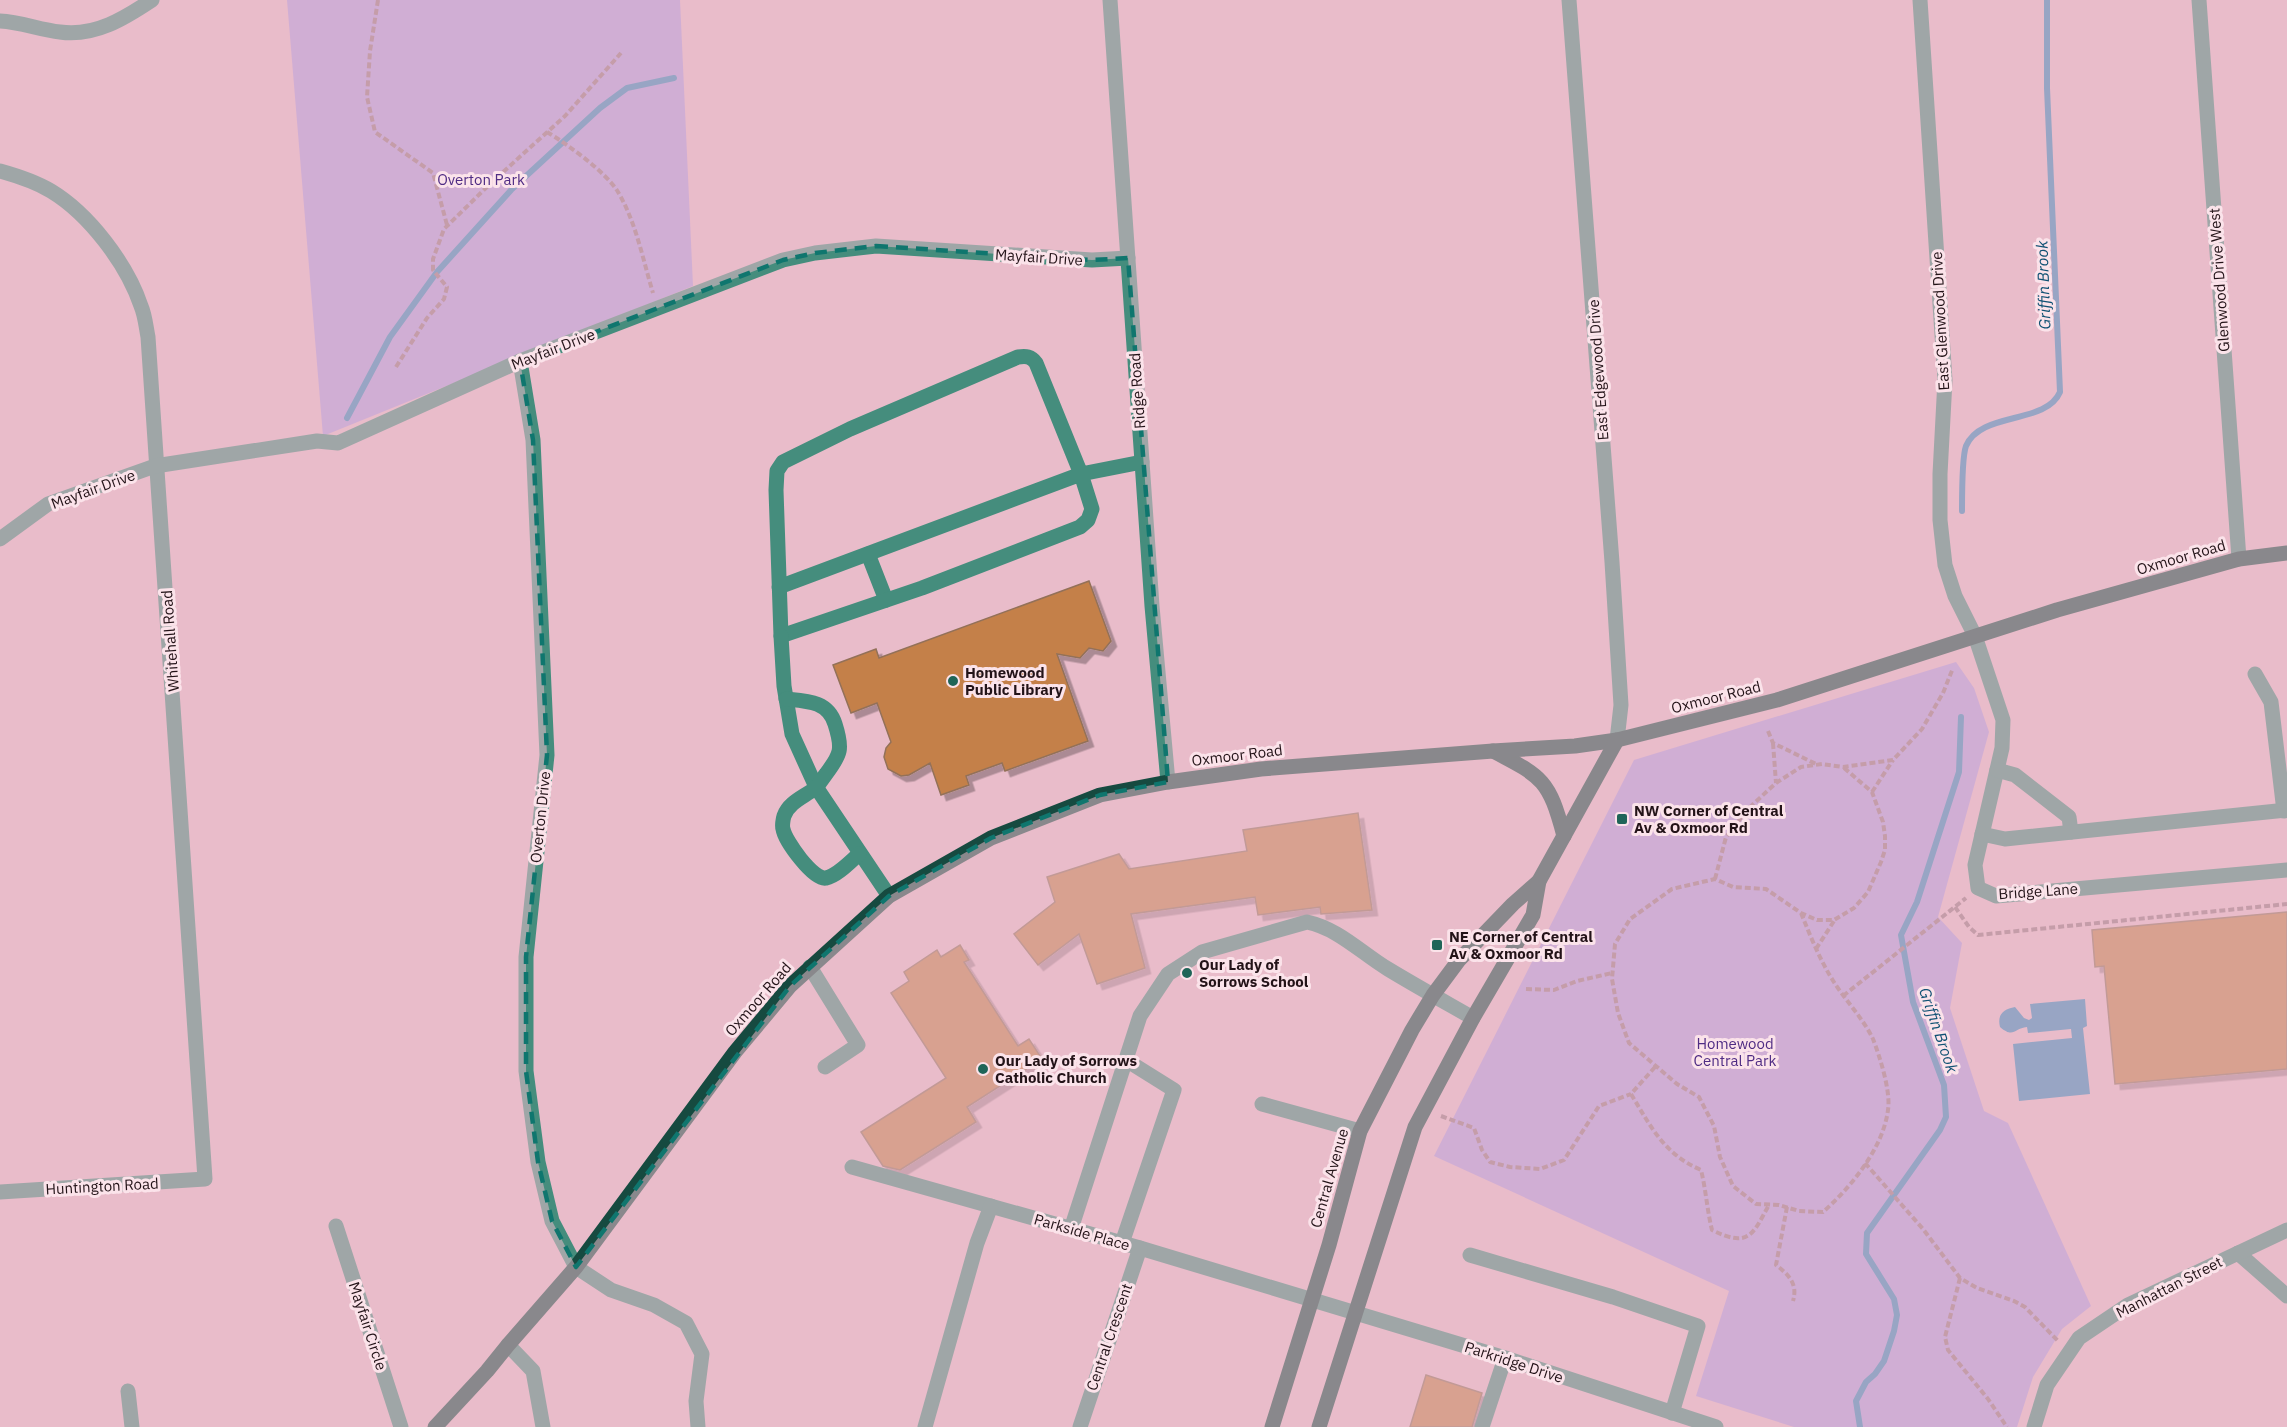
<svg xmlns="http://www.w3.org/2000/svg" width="2287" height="1427" font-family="'IBM Plex Sans',sans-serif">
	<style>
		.green { fill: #b29ee0 }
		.water { fill: #368bbc }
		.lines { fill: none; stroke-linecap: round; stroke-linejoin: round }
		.stream { stroke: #368bbc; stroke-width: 6 }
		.building { fill: #c4804a; stroke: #937159; stroke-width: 1.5; filter: url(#shadow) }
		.path { stroke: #997882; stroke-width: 4; stroke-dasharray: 6 3; stroke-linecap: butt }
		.minor { stroke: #458d7d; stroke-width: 15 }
		.major { stroke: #164a40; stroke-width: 15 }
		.marked { fill: none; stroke: #0f766e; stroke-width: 4.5; stroke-dasharray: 12 8; stroke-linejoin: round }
		.poi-dot { fill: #1f6558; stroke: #fbe3ea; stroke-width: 2 }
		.labels { text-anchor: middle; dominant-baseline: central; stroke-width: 6; stroke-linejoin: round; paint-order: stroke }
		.park-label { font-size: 15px; fill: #4f2c84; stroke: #fbe3ea }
		.street-label { font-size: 15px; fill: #231318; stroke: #fbe3ea }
		.poi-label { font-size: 15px; font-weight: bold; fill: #231318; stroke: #fbe3ea; text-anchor: start }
		.water-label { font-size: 16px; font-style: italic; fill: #115274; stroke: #fbe3ea }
	</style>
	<defs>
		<filter id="shadow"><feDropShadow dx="5.5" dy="5.5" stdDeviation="0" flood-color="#0004"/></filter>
	</defs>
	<rect width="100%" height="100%" fill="#e9bcca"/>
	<g class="green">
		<path d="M287,0h393l13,286 -370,150z"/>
		<path d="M1956,662l18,26 15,44 -51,185 24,26 -12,65 34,103 24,12 83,183 -29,23 -29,48 -16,50h-223l-98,-31 33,-105 -295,-135 200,-396z"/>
	</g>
	<path class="water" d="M2085,999l2,27 -4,2 7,66 -71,7 -6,-57 59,-6 -1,-9 -43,4 -1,-6c-13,1 -13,12 -27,0 -3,-12 3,-18 15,-20l9,11 5,2 3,-2 -2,-14z"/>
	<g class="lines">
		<g class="stream">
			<path d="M347,418l43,-81 47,-65 75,-83 88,-81 27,-20 47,-10"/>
			<path d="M1962,511c0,-14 0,-54 4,-65 15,-35 80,-21 94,-54l-13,-304v-88"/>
			<path d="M1860,1427l-4,-26 10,-19 9,-8 9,-13 10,-30 3,-16 -3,-16 -28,-45 1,-21 73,-103 6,-13 -2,-32 -31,-83 -12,-67 16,-33 42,-130 2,-55"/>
		</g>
	</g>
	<g class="building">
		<path d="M1089,581l22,60 -8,10 -14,-3 -9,10 -23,-4 31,87 -83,30 -3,-8 -36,13 3,9 -28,10 -11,-32 -21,12 -8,1 -13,-7 -4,-12 2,-9 5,-6 -14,-39 -26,10 -18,-48 43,-16 3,9z"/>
		<path d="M1358,813l14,97 -51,4 -1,-7 -62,8 -3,-18 -124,17 14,54 -48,16 -18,-50 -41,31 -24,-31 41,-32 -8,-25 72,-23 10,15 118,-18 -4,-21z"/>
		<path d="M2287,912v157l-172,15 -11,-118 -9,1 -3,-37z"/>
		<path d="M960,945l9,15 -5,2 54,84 11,-7 13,20 -75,48 9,15 -76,48 -17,-4 -22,-34 85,-54 -55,-85 18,-12 -5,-9 33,-22 4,7z"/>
		<path d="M1426,1375l56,18 -10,34h-62z"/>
	</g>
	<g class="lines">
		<g class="path">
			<path d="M378,0l-8,51 -3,46 8,35 58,41 14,52"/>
			<path d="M547,132c20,12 59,40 71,60 18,30 25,68 35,101"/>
			<path d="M396,367l31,-49 17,-19 3,-12 -14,-17v-11l11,-30 48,-47 73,-66 56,-63"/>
			<path d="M1768,731l5,12 43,21"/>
			<path d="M1773,743l3,40"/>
			<path d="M1872,792l21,-32"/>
			<path d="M1715,879l11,-42 22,-28 28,-26 25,-16 21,-3 21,3 50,-7 29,-31 21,-36 10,-25"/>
			<path d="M1955,907l14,20 9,8 309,-31"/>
			<path d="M1801,913c9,22 18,45 31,66 12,20 31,39 41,60 7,18 18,53 15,71 -5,39 -38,78 -65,102l-24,-1 -20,-6 -23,-1 -23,-18 -13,-29 -6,-31 -15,-29 -22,-13 -48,-41 -11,-30 -6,-34 3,-35 15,-25 42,-30 43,-10 18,8 33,2 35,24 16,7h17l20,-12 14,-16 13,-30 4,-12v-14l-2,-14 -11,-30 -29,-25"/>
			<path d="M1816,949l18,-28"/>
			<path d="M1526,989l28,1 23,-9 35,-8"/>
			<path d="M1843,996l123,-98"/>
			<path d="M1655,1067l-24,27c20,33 33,60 70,76 5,20 6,40 11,60 38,19 41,3 57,-25"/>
			<path d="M1441,1116l33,12 8,22 8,12 20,5 30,2 24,-9 35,-54 32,-12"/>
			<path d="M1865,1163l58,66 37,49 17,10 37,13 11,6 33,34"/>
			<path d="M1787,1207l-11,58c13,10 22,19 17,36"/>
			<path d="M1960,1278l-15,59 3,13 40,49 19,28"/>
		</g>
		<g class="minor">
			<path d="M1110,0l42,606 16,176"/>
			<path d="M1569,0l43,562 9,143 -4,35"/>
			<path d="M1920,0l25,380 -5,94v46l5,45 10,31 20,40 28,84 -1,28 -27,117 3,23 18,8 291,-26"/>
			<path d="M2199,0l40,559"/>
			<path d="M0,21c21,1 40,9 60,11 35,5 65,-14 92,-32"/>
			<path d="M0,171c18,5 36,11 51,20 38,23 76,73 90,115 4,9 5,21 7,31l57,842 -205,13"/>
			<path d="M520,361l13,79 14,315 -21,202v114l12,91 14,59 24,46 35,23 43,15 32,18 16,31 -6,47 2,26"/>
			<path d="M0,539l48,-35 107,-38 162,-25 21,2 182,-82 263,-101 32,-7 61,-7 216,14 36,-2"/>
			<path d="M868,554l18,46"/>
			<path d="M779,587l302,-113 -45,-111c-5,-7 -10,-7 -18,-6l-168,72 -67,33 -6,9 -1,19 5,146 141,-48 158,-61 8,-7 4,-11 -11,-35 61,-12"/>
			<path d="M781,636l3,50 8,48 24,53 73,109"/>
			<path d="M2255,674l16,28 13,109"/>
			<path d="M786,699c21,2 42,2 49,25 8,25 6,30 -9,50 -4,5 -7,11 -12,15 -10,8 -25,13 -30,27 -1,3 -2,10 -1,13 2,12 31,52 43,49 11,-2 25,-17 33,-24"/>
			<path d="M1997,770l18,5 54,42 2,15"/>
			<path d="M1982,834l23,5 282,-29"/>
			<path d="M810,967l48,78 -33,22"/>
			<path d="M1262,1104l98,27"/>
			<path d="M852,1167l288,81 365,110 211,69"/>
			<path d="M336,1226l65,201"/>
			<path d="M1071,1229l69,-213 28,-42 34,-22 105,-30c32,7 53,30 81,47 28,17 57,33 85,49"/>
			<path d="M1122,1243l52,-153 -48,-30"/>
			<path d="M2238,1253l49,43"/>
			<path d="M1470,1255l143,42 85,29 -26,87"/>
			<path d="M508,1345l25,26 10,56"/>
			<path d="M128,1391l4,36"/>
			<path d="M925,1427l52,-184 14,-37"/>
			<path d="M1080,1427l60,-179"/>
			<path d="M1482,1427l23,-69"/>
			<path d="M2034,1427l13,-42 32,-47 49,-33 159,-75"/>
		</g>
		<g class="major">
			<path d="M1493,751c50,26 56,29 71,85"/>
			<path d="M435,1427l52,-56 21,-26 68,-78 159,-215 55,-66 99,-90 102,-58 109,-43 68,-13 93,-13 232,-18 82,-5 42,-6 160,-40 280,-90 182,-51 48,-6"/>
			<path d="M1272,1427l57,-182 31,-114 52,-101 21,-35 26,-35 54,-56 26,-23 78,-141"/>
			<path d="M1319,1427l96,-300 58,-109 60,-103 6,-34"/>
		</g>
	</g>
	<path d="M0 0H2287V1427H0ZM876,246l216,14 36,-2 40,524 -68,13 -109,43 -102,58 -99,90 -214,281 -24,-46 -14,-59 -12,-91v-114l21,-202 -14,-315 -13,-79 263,-101 32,-7z" fill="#e9bcca" fill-opacity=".55" fill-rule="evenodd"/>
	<path class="marked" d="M876,246l216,14 36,-2 40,524 -68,13 -109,43 -102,58 -99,90 -214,281 -24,-46 -14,-59 -12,-91v-114l21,-202 -14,-315 -13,-79 263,-101 32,-7z"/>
	<g class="poi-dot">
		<circle cx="953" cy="681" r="6"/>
		<rect x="1616" y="813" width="12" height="12" rx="3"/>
		<rect x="1431" y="939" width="12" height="12" rx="3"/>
		<circle cx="1187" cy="973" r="6"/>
		<circle cx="983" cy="1069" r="6"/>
	</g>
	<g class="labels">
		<g class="park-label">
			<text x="481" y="179">Overton Park</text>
			<text x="1735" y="1043">Homewood<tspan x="1735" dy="17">Central Park</tspan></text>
		</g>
		<g class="street-label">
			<text transform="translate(1039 257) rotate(4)">Mayfair Drive</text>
			<text transform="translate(2219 280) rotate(-94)">Glenwood Drive West</text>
			<text transform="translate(1940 321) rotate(-93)">East Glenwood Drive</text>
			<text transform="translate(553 349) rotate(-21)">Mayfair Drive</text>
			<text transform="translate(1598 370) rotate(-94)">East Edgewood Drive</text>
			<text transform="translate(1137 391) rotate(-94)">Ridge Road</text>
			<text transform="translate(93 489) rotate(-20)">Mayfair Drive</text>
			<text transform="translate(2181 557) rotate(-16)">Oxmoor Road</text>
			<text transform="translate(170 641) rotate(-94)">Whitehall Road</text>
			<text transform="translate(1716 697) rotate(-14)">Oxmoor Road</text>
			<text transform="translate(1237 755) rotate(-7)">Oxmoor Road</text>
			<text transform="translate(540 817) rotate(-84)">Overton Drive</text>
			<text transform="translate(2038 891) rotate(-4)">Bridge Lane</text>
			<text transform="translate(758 999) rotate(-49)">Oxmoor Road</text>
			<text transform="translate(1329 1178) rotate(-74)">Central Avenue</text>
			<text transform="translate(102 1186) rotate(-3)">Huntington Road</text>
			<text transform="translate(1082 1232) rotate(16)">Parkside Place</text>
			<text transform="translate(2169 1287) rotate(-27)">Manhattan Street</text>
			<text transform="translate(368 1326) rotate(72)">Mayfair Circle</text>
			<text transform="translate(1109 1337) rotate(-71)">Central Crescent</text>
			<text transform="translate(1514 1362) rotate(18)">Parkridge Drive</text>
		</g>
		<g class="poi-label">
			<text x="965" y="672">Homewood<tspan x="965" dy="17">Public Library</tspan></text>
			<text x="1634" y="810">NW Corner of Central<tspan x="1634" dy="17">Av &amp; Oxmoor Rd</tspan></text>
			<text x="1449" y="936">NE Corner of Central<tspan x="1449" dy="17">Av &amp; Oxmoor Rd</tspan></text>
			<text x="1199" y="964">Our Lady of<tspan x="1199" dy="17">Sorrows School</tspan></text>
			<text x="995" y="1060">Our Lady of Sorrows<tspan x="995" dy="17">Catholic Church</tspan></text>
		</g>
		<g class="water-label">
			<text transform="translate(2043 285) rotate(-92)">Griffin Brook</text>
			<text transform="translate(1939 1030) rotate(71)">Griffin Brook</text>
		</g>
	</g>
</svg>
